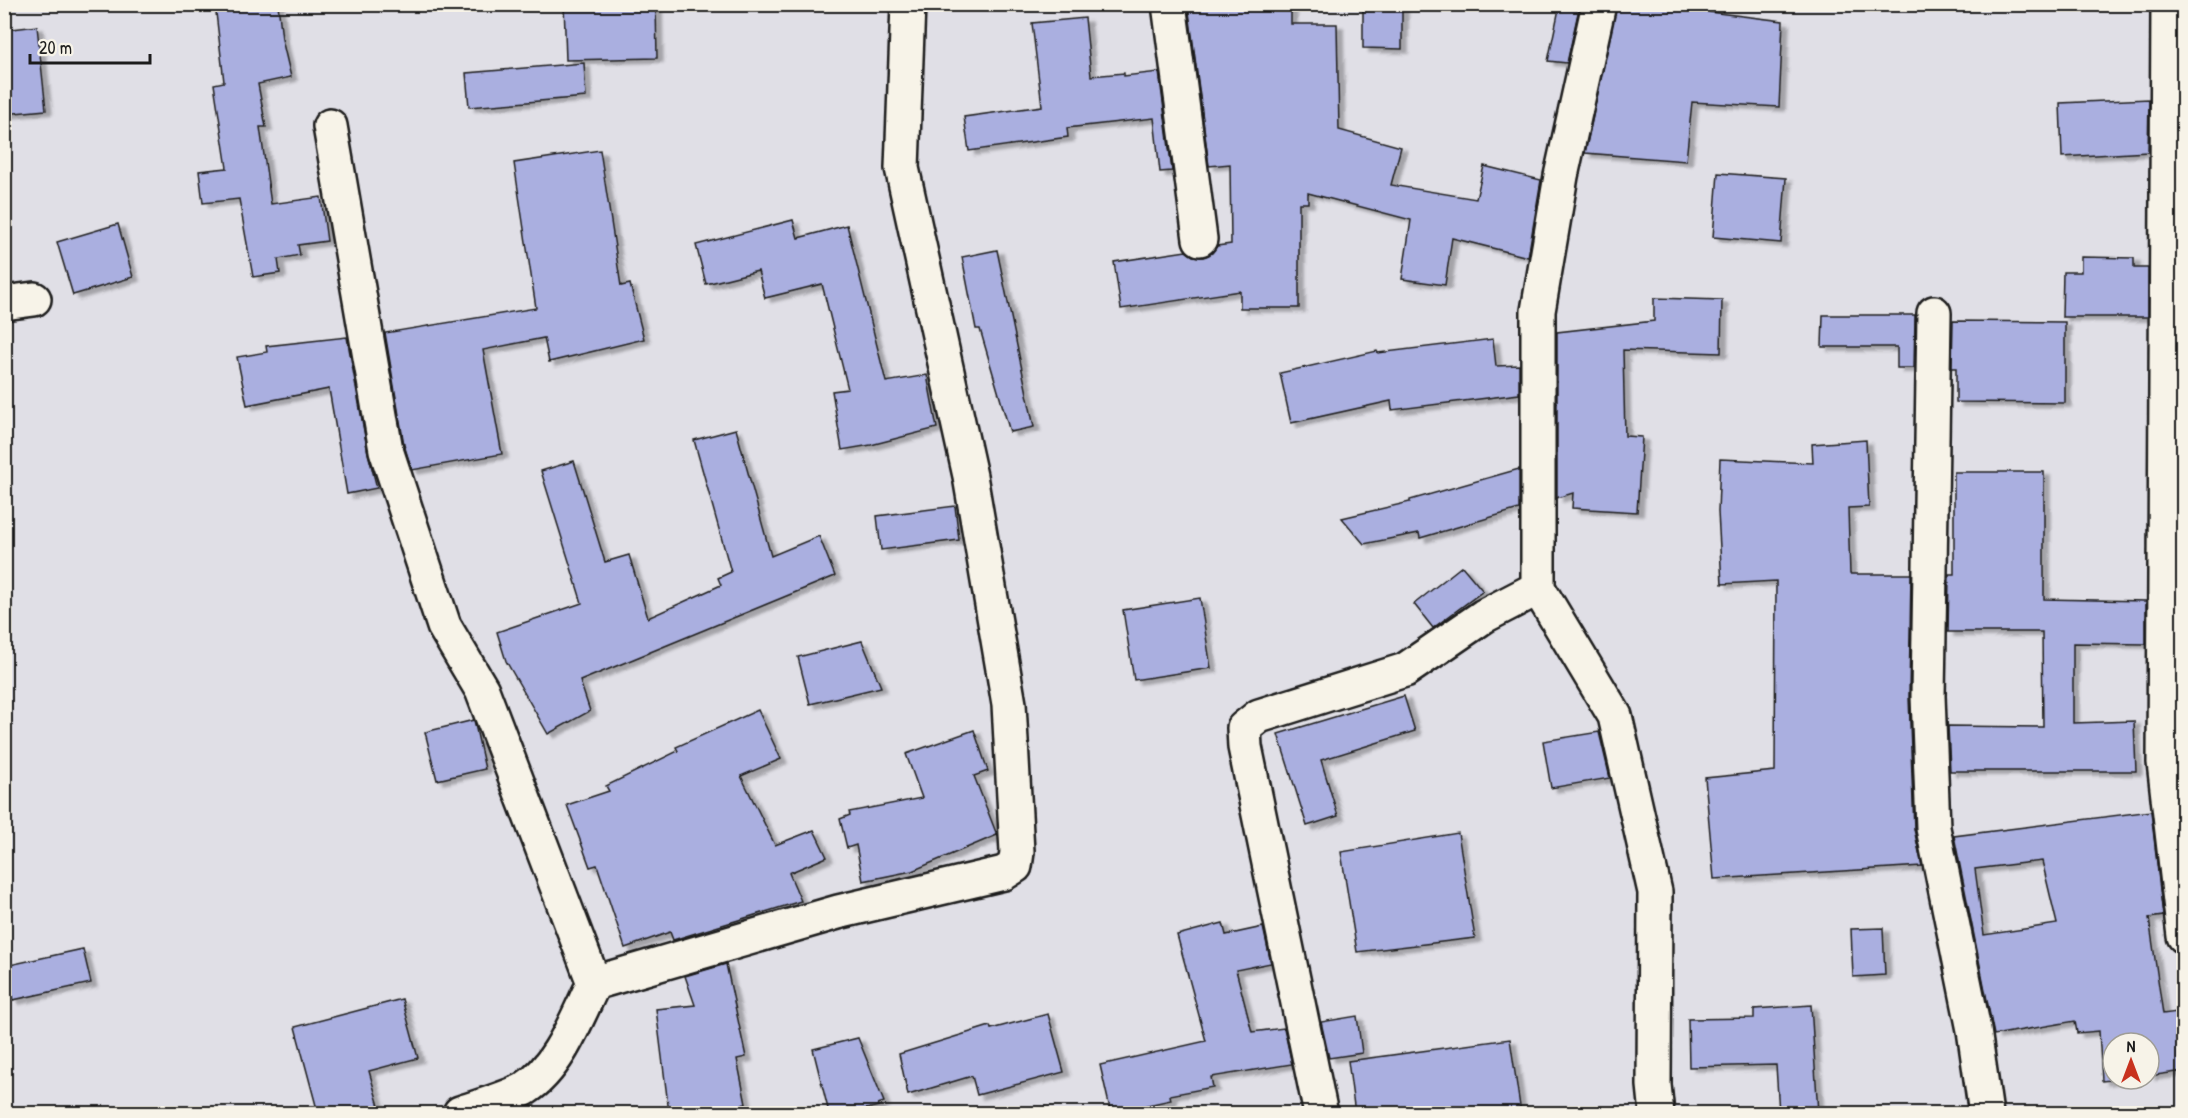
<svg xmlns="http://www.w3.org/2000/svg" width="2188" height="1118" font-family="'Patrick Hand',sans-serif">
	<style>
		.building { fill: #aaafe0; stroke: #1c1c1c; stroke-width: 1.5; fill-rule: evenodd; filter: url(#shadow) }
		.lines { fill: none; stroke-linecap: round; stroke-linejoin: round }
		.minor-casing { stroke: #1c1c1c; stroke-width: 38 }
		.minor { stroke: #f7f3e8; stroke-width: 33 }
	</style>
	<defs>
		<filter id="shadow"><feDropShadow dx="6" dy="4" stdDeviation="1.5" flood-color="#0004"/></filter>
	</defs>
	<rect width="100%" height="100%" fill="#e0dfe6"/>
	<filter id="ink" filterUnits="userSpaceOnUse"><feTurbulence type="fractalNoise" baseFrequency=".0167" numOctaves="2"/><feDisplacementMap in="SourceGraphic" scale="12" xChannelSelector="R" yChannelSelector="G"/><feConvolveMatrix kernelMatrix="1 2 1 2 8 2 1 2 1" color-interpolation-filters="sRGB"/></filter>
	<g filter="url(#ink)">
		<g class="building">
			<path d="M215,4h63l4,35 9,38 -33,7 8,43h-6l11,77 50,-7 6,44 -29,4 2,10 -22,4 2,14 -27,4 -14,-78 -36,4 -4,-32 28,-3 -13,-84 10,-2z"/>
			<path d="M564,4h92l1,54 -91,2z"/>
			<path d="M1188,4h103v20h46l2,106 62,17 -10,38 85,14 8,-33 57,14 -13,77 -76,-19 -7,47 -43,-6 9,-59 -103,-27v10h-9v105h-59v-17l-119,18 -7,-47 72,-11 7,5 10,1 9,-4 5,-7 14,-2 -1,-80 -21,2z"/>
			<path d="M1363,4h39v45l-39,-1z"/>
			<path d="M1560,4h20l-13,59 -19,-2z"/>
			<path d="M1617,4h94l-1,8 73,9 -4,86 -87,-5 -6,59 -101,-8z"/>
			<path d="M1085,18l6,58 33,-3v3l35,-4 13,99 -12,1 -6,-54 -87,10 1,9 -99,14 -5,-34 78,-11 -10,-83z"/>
			<path d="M37,26l9,84 -42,4v-84z"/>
			<path d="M584,63l2,34 -117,10 -3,-34z"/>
			<path d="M2149,99l-1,53 -86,5 -2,-54z"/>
			<path d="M600,150l21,136 9,-2 14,55 -95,23 -5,-24 -61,12 19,104 -90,16 -8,-25 -19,-112 151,-25 -22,-145z"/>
			<path d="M1718,173l68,5 -5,65 -68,-6z"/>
			<path d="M793,220l5,18 49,-13 39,157 41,-7 10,53 -66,17 -29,5 -10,-59 16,-2 -26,-105 -57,14 -7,-27 -52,13 -10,-39z"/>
			<path d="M118,224l15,53 -60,18 -16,-53z"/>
			<path d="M997,250l37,177 -24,5 -30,-103h-4l-14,-72z"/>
			<path d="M2081,257l53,1v10h14v49h-86l1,-45h18z"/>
			<path d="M1654,298l68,2 -1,53 -98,-3 2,86 17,1 -5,75 -65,-4 1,-15 -16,5v-166l97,-11z"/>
			<path d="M1823,315h92l-1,53h-17v-21h-75z"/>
			<path d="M1953,321l112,1v81l-109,-1v-34h-4z"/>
			<path d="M347,337l21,116 9,35 -30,6 -18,-105 -82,16 -10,-48 30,-5 -1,-6z"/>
			<path d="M1493,339l3,27 23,-1v29l-127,16 -1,-9 -100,22 -11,-50 97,-22 1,2z"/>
			<path d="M736,429l35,127 48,-20 16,40 -255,105 10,30 -42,23 -42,-73 -9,-29 85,-29 -41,-132 33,-10 31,101 24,-7 19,63 73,-33 -3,-7 13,-6 -37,-132z"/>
			<path d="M1866,440l3,67 -21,1 2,66h61l-2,123 5,132 8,37 -208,13 -9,-101 70,-7 1,-190 -54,3 -4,-72 2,-53 93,4 -1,-19z"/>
			<path d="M1519,469v40l-99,29 -1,-5 -55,11 -22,-26 68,-16v-2z"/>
			<path d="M1954,472h90v127l102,2v43l-73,-1v80l61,-2 2,50h-186l-2,-45 95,1 -1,-95h-94l1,-58h5z"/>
			<path d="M955,506l4,34 -78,10 -4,-34z"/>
			<path d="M1462,566l21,25 -50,37 -19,-24z"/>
			<path d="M1200,598l11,70 -77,12 -11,-70z"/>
			<path d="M862,641l19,46 -71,17 -12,-47z"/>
			<path d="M1404,696l11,35 -94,29 17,56 -31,10 -29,-92z"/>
			<path d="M758,710l23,49 -40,17 34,69 39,-15 13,27 -38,16 12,28 -128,39 -3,-8 -45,16 -28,-83 -7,2 -23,-62 42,-14 -3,-5 72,-35 -2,-4z"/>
			<path d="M474,720l11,49 -48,11 -12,-48z"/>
			<path d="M974,730l14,41 -14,5 23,59 -85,36 -49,10 -7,-36 -9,3 -7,-29 10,-4 -1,-3 73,-14 -16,-44z"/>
			<path d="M1599,732l11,46 -59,10 -8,-47z"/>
			<path d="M2151,811l12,105 -14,2 14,96 21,-3v60l-35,5v-33h-36v36h7l-18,2 -3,-50 -22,2 -2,-12 -81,14 -40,-199zM2042,861l15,63 -73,11 -9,-66z"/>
			<path d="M1458,833l17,105 -118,14 -16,-100z"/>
			<path d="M1223,923l3,12 37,-8 8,36 -35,7 16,62 32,-4 8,36 -81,13 2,10 -43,8 1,5 -60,13 -11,-48 106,-24 -29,-106z"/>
			<path d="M1883,928l2,47 -32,2 -2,-48z"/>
			<path d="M83,949l8,34 -78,17 -8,-34z"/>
			<path d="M726,964l20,93 -9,2 9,45 -49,9h-28l-13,-104 39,-4 -10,-29z"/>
			<path d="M402,999l16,59 -49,13 12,42h-63l-23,-86z"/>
			<path d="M1811,1005l7,108h-39l-3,-48 -87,2 -1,-48 66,-1v-9z"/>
			<path d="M1048,1014l16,58 -87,23 -5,-19 -64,19 -9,-41 91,-28 1,3z"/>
			<path d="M1357,1016l5,37 -33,5 -8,-36z"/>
			<path d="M858,1038l26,64 -6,2 1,2 -31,7h-19l-16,-64z"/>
			<path d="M1510,1039l11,74h-166l-7,-52z"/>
		</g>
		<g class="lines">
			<defs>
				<g id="minor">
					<path d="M1169,4l31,235"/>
					<path d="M1599,4l-38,172 -23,135v277l77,128 40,176 -1,193 3,29"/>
					<path d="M2168,4l-4,758 20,174"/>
					<path d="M330,126l56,324 58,176 38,64 112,293c-17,34 -35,84 -68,105 -14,9 -49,19 -66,25"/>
					<path d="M4,303l30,-4"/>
					<path d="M1934,313l-6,383 5,132 41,202 12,84"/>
					<path d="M594,983l244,-71 166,-39 11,-7 2,-14 -8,-148 -39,-228 -68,-308 6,-164"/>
					<path d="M1321,1114l-76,-367 -1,-19 15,-12 146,-46 79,-54 54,-28"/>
				</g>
			</defs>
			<use href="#minor" class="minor-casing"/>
			<use href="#minor" class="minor"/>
		</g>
	</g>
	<rect width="2188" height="1118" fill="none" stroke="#f7f3e8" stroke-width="24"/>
	<rect x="12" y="12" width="2164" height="1094" fill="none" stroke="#1c1c1c" stroke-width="2" filter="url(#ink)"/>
	<g transform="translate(2131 1061)"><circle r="28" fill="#f7f3e8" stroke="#9f9d96" stroke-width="1.5"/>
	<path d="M0-4.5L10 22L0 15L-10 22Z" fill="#c8321e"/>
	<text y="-9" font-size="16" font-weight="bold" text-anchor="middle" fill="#1c1c1c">N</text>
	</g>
	<path d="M30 54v9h120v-9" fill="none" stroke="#1c1c1c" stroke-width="3"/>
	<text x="39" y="54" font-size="18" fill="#1c1c1c" stroke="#f7f3e8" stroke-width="4.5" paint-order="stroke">20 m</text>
</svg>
